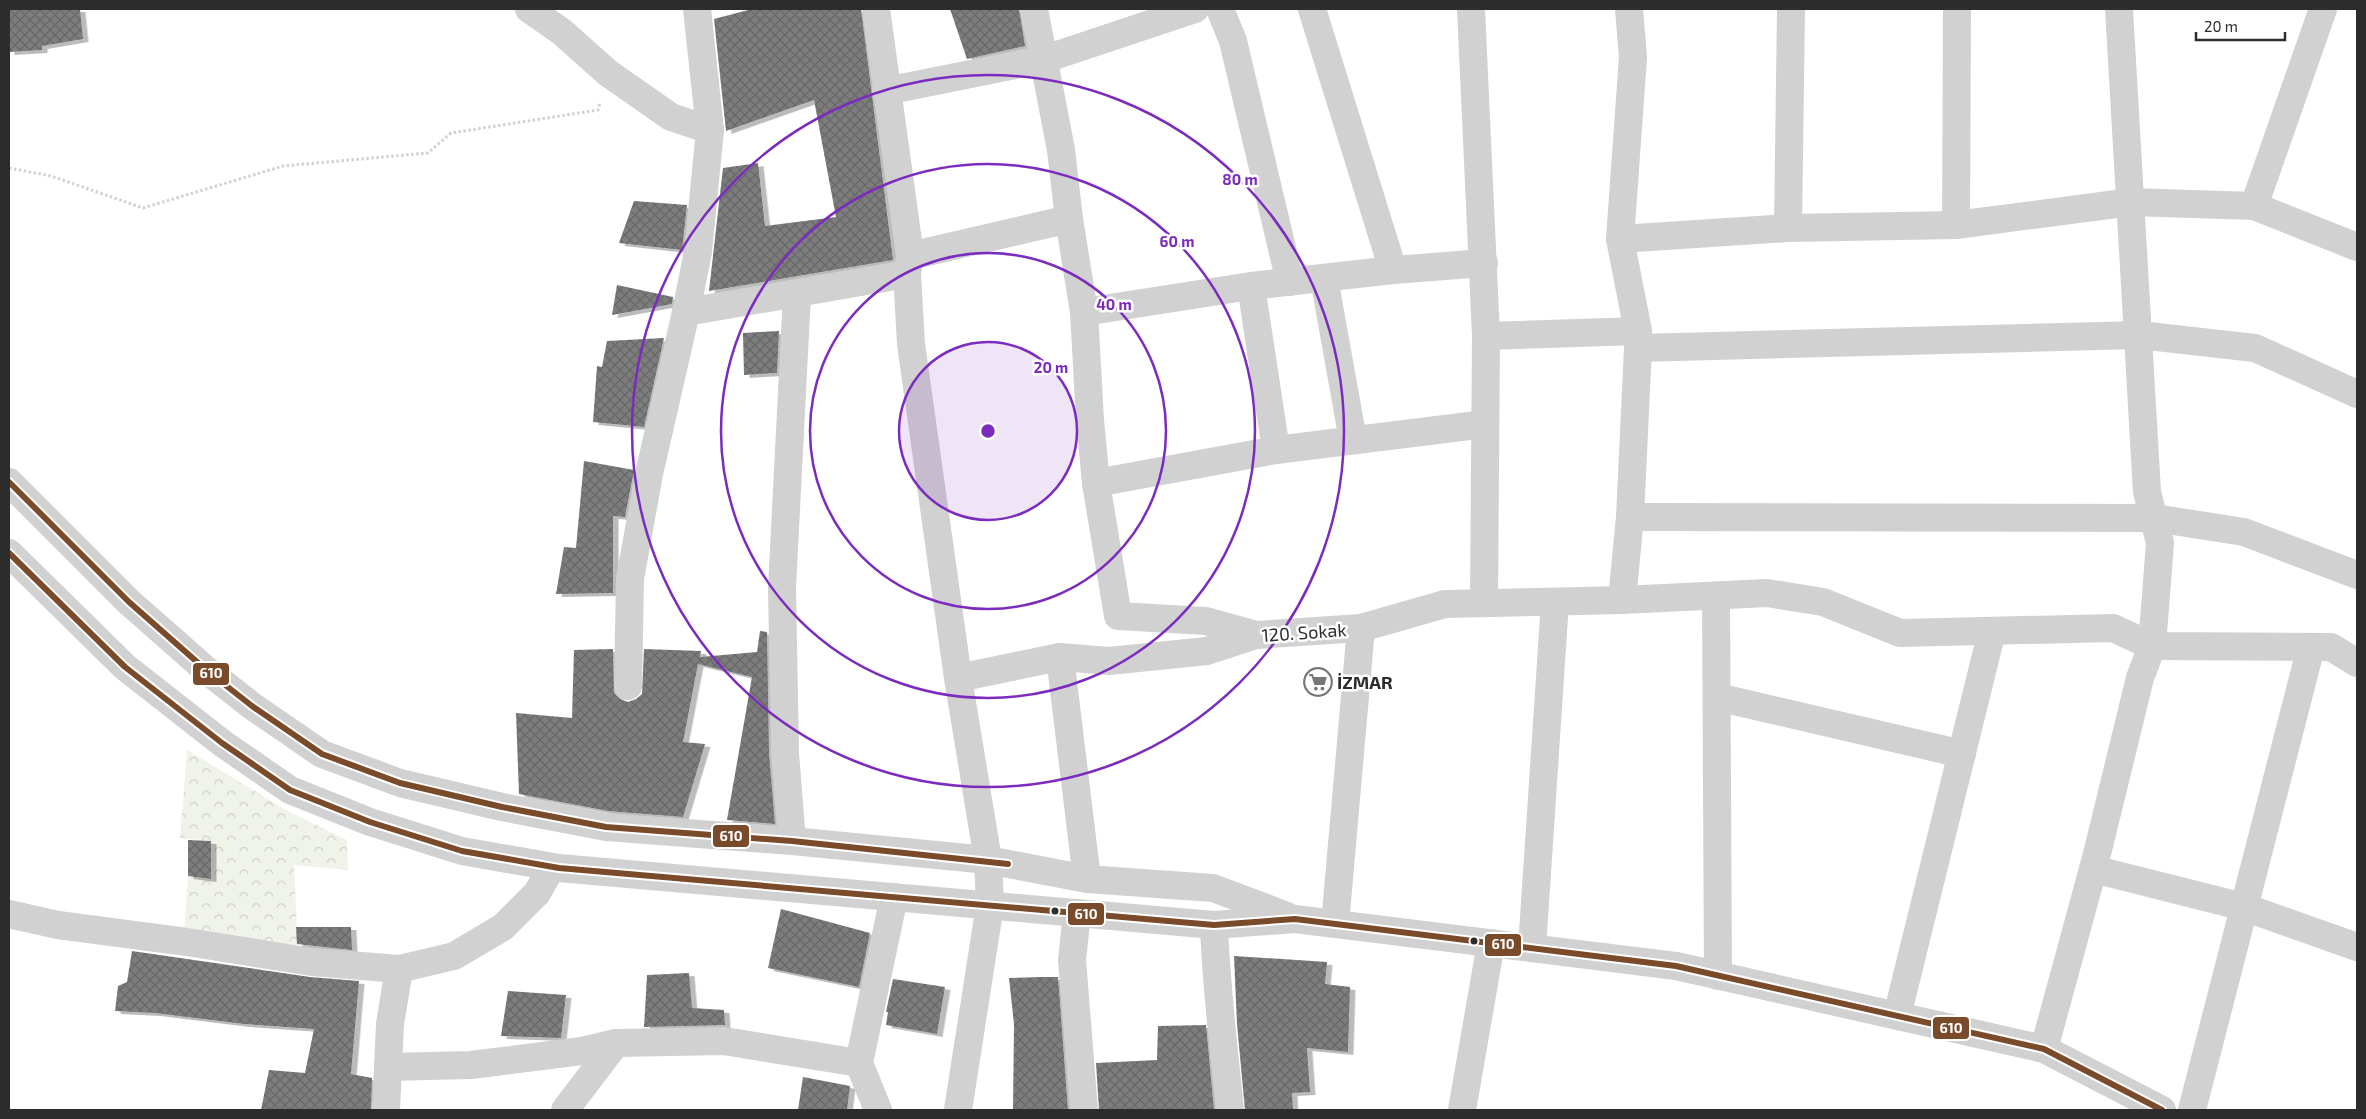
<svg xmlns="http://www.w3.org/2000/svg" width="2366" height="1119" font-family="'Exo 2',sans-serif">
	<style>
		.forest { fill: url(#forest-crowns) }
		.building { fill: url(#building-cross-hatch); filter: url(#shadow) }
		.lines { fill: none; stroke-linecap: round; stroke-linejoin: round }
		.path { stroke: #d1d1d1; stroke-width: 3; stroke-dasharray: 2.5 2.5; stroke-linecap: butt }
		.street { stroke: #d1d1d1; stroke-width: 28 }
		.bus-1-casing { stroke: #fff; stroke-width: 10 }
		.bus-1 { stroke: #7a4b2a; stroke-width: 6 }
		.ring { fill: none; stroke: #7b2cbf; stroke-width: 2.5 }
		.bus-dot { fill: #2c2c2c; stroke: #fff; stroke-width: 2 }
		.labels { text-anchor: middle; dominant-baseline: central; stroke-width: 5; stroke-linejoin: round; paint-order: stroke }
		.street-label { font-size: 18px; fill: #2c2c2c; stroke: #fff }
		.poi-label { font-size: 18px; font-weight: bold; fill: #2c2c2c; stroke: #fff; text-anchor: start }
		.centre { fill: #7b2cbf; stroke: #fff; stroke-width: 2.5 }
		.ring-label { font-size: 15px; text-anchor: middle; font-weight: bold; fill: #7b2cbf; stroke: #fff; stroke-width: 5; stroke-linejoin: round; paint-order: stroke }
		.line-badge { stroke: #fff; stroke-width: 2 }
		.badge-label { font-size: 14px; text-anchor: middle; font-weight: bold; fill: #fff }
	</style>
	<defs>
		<pattern id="forest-crowns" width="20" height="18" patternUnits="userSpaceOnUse" patternTransform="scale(1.25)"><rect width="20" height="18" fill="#f0f3ea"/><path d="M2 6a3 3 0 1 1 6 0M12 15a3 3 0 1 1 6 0" fill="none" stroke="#ced0c9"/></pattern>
		<pattern id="building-cross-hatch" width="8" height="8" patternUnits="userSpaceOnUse" patternTransform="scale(1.25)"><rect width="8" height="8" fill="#7d7d7d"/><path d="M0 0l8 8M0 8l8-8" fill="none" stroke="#676767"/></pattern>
		<filter id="shadow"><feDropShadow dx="5.5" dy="3" stdDeviation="0" flood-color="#0004"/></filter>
	</defs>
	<rect width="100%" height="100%" fill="#fff"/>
	<path class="forest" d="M187,750l99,60 61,30 1,30 -54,-5 4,90 -114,-20 4,-59 23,3v-38l-31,-3z"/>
	<g class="building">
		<path d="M9,9h71l3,30 -41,7v4l-33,2z"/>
		<path d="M752,9h109l32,251 -184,31 14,-123 35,-5 7,63 71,-9 -22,-117 -88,31 -12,-112z"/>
		<path d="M950,9h69l6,37 -58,13z"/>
		<path d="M634,201l53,4 -5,45 -63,-7z"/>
		<path d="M617,285l56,12 -1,7 -60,11z"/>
		<path d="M779,331l-2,42 -33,2 -1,-42z"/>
		<path d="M664,338l-20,89 -51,-5 4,-56 5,1 5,-26z"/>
		<path d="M584,461l50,9 -9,47 -12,-1v77l-57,1 8,-47 12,1z"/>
		<path d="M760,631l7,1 2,121 6,71 -48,-4 25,-143 -54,-13 -15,78 22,2 -22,73 -75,-6 -89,-17 -3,-81 56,5 2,-68 39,-1 1,44 6,6 8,3 8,-3 6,-5 2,-45 57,2 -1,6 57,-5z"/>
		<path d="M188,840l23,1v38l-23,-3z"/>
		<path d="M781,909l89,24 -11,54 -91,-19z"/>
		<path d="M296,927h55l1,23 -55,-6z"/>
		<path d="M132,951l178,26 49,4 -8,93 21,4 -1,32h-110l8,-40 36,3 9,-44 -70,-5 -89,-11 -40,-2 3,-25 9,-4z"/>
		<path d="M1234,956l93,6 -2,22 25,3 -2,65 -41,-4 3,44 -18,1 1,17h-48l-8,-86z"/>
		<path d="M689,973l3,35 32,2 1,15 -81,2 3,-52z"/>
		<path d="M1041,977h17l10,133h-55l1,-86 -5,-46z"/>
		<path d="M893,979l52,8 -8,47 -51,-9 2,-13h-2z"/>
		<path d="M508,991l58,4 -5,43 -60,-2z"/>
		<path d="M1206,1025l8,85h-115l-3,-47 61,-3 1,-34z"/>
		<path d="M803,1077l47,9 -3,24h-49z"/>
	</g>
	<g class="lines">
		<path class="path" d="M9,168l42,8 92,32 140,-42 145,-13 23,-20 147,-23 2,-8"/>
		<g class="street">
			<path d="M529,9l33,23 46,41 63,44 39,13"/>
			<path d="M876,9l34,247 -3,18 4,70 47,334 30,182 2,45 -32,205"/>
			<path d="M1034,9l27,141 8,69 15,93 6,108 6,63 22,133 88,5 50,14"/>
			<path d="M1220,9l13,32 57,241"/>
			<path d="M1312,9l81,261 91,-7"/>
			<path d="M1471,9l15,327 -2,267"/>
			<path d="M886,91l159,-32 150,-50"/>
			<path d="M2254,206l69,-197"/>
			<path d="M1956,225l1,-216"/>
			<path d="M1788,228l3,-219"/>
			<path d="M1620,239l168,-11 168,-3 175,-23 123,4 103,41"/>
			<path d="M910,256l159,-37"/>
			<path d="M1324,278l29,162"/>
			<path d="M1251,286l25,164"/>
			<path d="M686,312l221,-38"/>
			<path d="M1084,312l167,-26 142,-16"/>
			<path d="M1486,336l152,-5"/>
			<path d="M1638,348l501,-13 116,13 102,46"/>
			<path d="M9,482l120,120 76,67 47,37 70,48 78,29 102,24 104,20 186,14 196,19 99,19 126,9 74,28"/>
			<path d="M1096,483l180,-33 209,-26"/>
			<path d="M1630,517l524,1 90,14 113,43"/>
			<path d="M9,553l116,114 97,76 68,47 80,32 92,29 97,17 655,57 81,-6 381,47 368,83 118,61"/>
			<path d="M1716,596l2,380"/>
			<path d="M1622,600l8,-83 8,-169v-17l-18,-92 13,-182 -4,-48"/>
			<path d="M1060,657l27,222"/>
			<path d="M958,678l102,-21 49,4 98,-10 49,-16 105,-7 84,-24 177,-4 145,-7 56,9 77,31 213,-5 39,18 179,1 26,16"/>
			<path d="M628,686l2,-107 19,-105 37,-162 12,-60 12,-122 -13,-121"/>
			<path d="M1717,697l245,57"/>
			<path d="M792,841l-7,-88 -3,-165 15,-294"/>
			<path d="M2093,869l151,38 113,40"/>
			<path d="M1077,913l-5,47 12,150"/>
			<path d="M9,914l49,11 129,17 125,20 87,7 55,-13 49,-29 34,-34 15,-26"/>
			<path d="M1335,924l26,-296"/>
			<path d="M1214,925c2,62 10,124 16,185"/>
			<path d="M1532,948l23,-346"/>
			<path d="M1897,1016l95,-385"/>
			<path d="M2044,1049l52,-191 44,-180 12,-32 8,-103 -13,-51 -28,-483"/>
			<path d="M859,1063l35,-166"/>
			<path d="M388,1067l83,-2 111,-14 34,-8 108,-2 135,22 19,47"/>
			<path d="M386,1110l4,-86 9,-55"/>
			<path d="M565,1110l51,-67"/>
			<path d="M1462,1110l29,-167"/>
			<path d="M2192,1110l119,-463"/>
		</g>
		<defs>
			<g id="bus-1">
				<path d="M9,482l120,120 76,67 47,37 70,48 78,29 102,24 104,20 186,14 216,23"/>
				<path d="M9,553l116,114 97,76 68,47 80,32 92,29 97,17 655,57 81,-6 381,47 368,83 118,61"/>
			</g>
		</defs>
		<use href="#bus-1" class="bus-1-casing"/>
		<use href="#bus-1" class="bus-1"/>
	</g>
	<circle cx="988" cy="431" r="89" fill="#7b2cbf" fill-opacity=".12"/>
	<g class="ring">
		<circle cx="988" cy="431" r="89"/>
		<circle cx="988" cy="431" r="178"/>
		<circle cx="988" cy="431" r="267"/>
		<circle cx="988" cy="431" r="356"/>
	</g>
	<defs>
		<symbol id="supermarket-ring" viewBox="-11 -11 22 22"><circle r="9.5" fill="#fff" stroke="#767676" stroke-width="1.5"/><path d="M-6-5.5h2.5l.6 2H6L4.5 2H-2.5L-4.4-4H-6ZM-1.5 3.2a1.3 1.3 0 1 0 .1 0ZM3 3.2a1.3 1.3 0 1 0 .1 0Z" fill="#767676"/></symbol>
	</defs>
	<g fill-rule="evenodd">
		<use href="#supermarket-ring" x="1302" y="666" width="32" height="32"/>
	</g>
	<g class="bus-dot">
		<circle cx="1055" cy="911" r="4.5"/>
		<circle cx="1474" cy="941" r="4.5"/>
	</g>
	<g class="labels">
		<g class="street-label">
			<text transform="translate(1304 632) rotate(-4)">120. Sokak</text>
		</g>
		<g class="poi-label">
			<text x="1337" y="682">İZMAR</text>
		</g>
	</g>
	<circle cx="988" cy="431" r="8" class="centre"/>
	<g class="ring-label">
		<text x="1240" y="185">80 m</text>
		<text x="1177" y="247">60 m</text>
		<text x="1114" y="310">40 m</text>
		<text x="1051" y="373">20 m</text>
	</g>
	<g class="line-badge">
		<rect x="192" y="662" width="38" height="24" rx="5" fill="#7a4b2a"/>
		<rect x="712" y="824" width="38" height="24" rx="5" fill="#7a4b2a"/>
		<rect x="1067" y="902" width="38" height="24" rx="5" fill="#7a4b2a"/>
		<rect x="1484" y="933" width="38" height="24" rx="5" fill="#7a4b2a"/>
		<rect x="1932" y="1016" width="38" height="24" rx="5" fill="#7a4b2a"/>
	</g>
	<g class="badge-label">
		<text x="211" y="678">610</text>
		<text x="731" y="841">610</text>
		<text x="1086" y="919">610</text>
		<text x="1503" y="949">610</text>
		<text x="1951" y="1033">610</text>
	</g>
	<rect width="2366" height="1119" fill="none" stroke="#2c2c2c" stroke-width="20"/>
	<path d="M2196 32v8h89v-8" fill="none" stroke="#2c2c2c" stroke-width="2.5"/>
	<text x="2204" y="32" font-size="15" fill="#2c2c2c" stroke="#ffffff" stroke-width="4" paint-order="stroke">20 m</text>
</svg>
